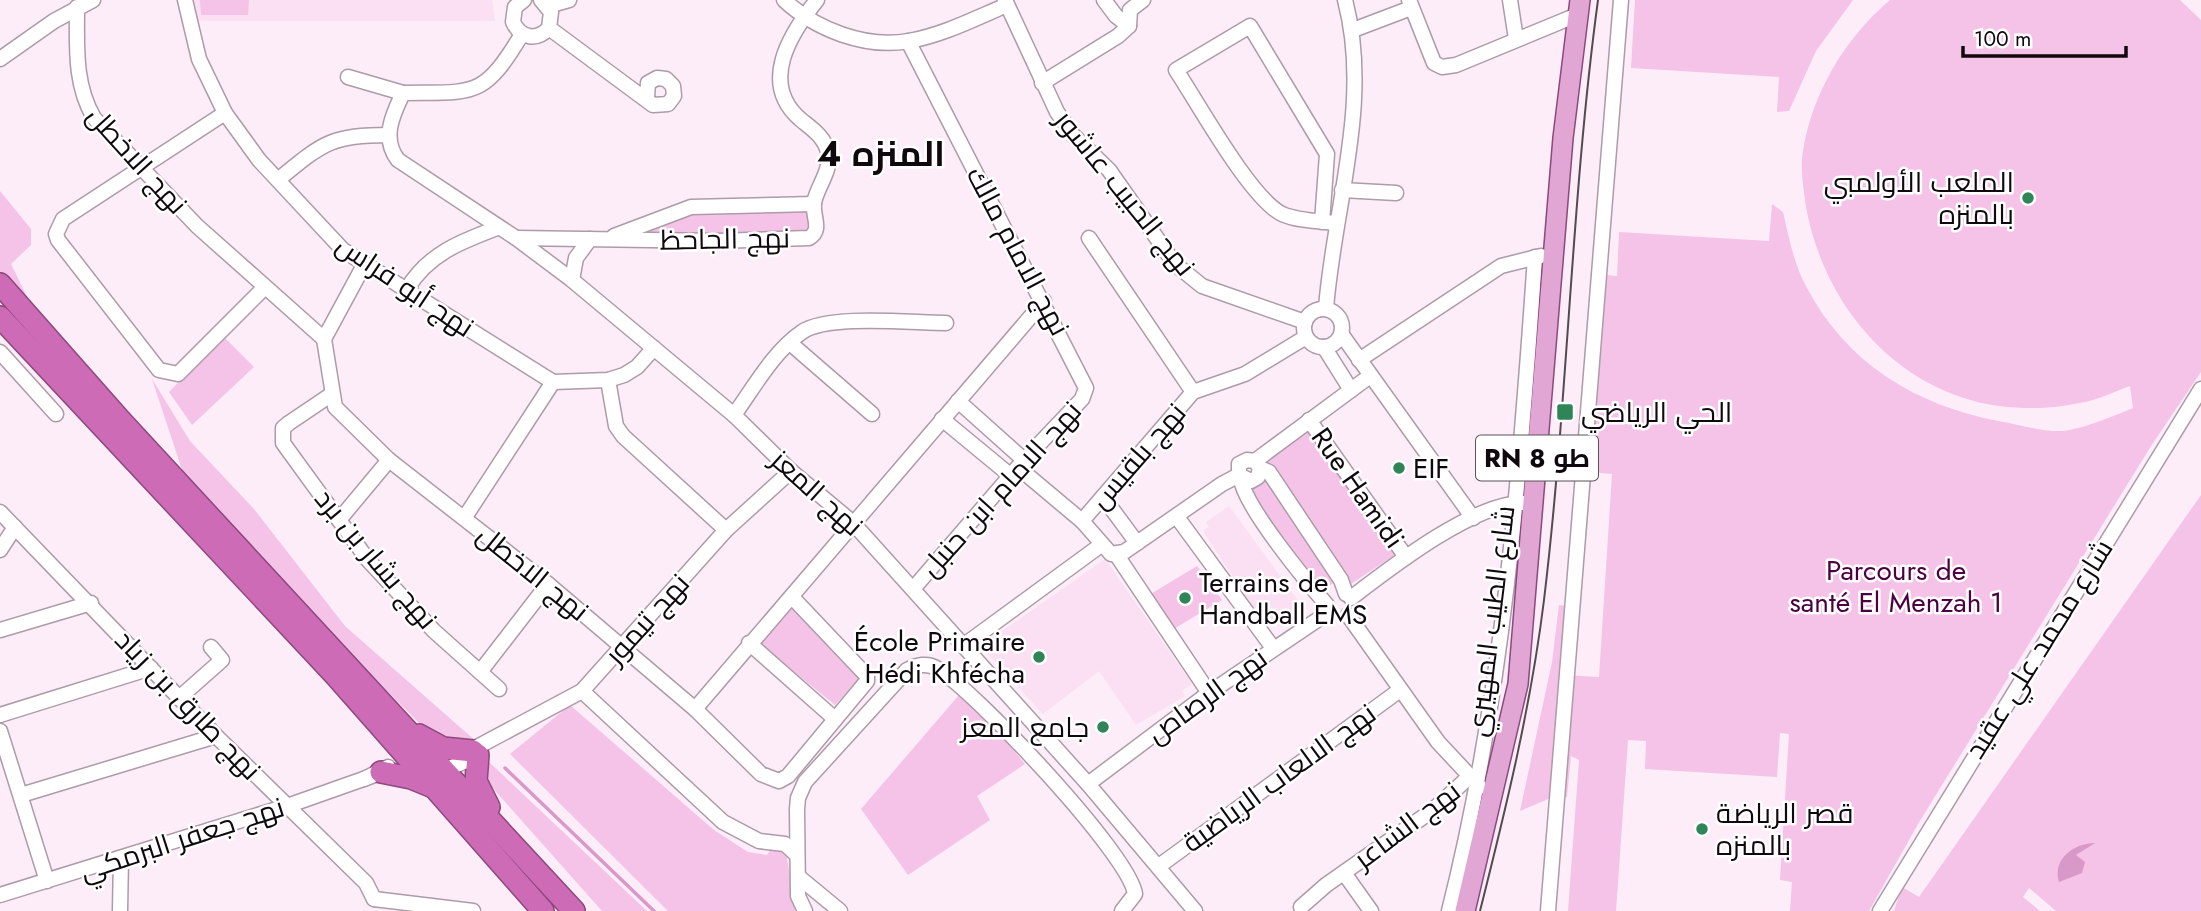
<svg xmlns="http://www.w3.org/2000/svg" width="2201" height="911" font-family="Jost,Cairo,sans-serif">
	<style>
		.built { fill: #fae0f2 }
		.green { fill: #f5c3e7 }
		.water { fill: #d899c8 }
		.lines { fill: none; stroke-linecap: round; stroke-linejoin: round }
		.stream { stroke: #d899c8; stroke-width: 3.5 }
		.minor-casing { stroke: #ad9ba8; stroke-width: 17 }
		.major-casing { stroke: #8b497c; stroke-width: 22 }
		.highway-casing { stroke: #8b497c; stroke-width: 24 }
		.minor { stroke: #fff; stroke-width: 14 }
		.major { stroke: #e2a6d4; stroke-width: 19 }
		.highway { stroke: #ce6bb7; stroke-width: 21 }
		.tram { stroke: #544b51; stroke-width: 2 }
		.poi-dot { fill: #308558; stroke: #fff; stroke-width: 2.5 }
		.labels { text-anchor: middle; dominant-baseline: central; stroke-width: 5; stroke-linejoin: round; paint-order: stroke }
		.shield { fill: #fff; stroke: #575356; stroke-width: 2 }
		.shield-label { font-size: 26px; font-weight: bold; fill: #0f090d }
		.street-label { font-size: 28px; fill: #0f090d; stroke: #fff }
		.poi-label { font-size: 28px; fill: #0f090d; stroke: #fff; text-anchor: start }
		.park-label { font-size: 28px; fill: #4d0041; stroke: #fff }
		.district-label { font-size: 35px; font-weight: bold; fill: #0f090d; stroke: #fff }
	</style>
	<rect width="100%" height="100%" fill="#fdedf8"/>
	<g class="built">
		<path d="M194,0h298l3,21h-299z"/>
		<path d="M1229,506l76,104 -23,17 -8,-3 -8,3 -63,-96 6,-4 -3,-5z"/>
		<path d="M1105,559l87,125 -10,7 3,5 -49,29 -37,-54 -56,43 -62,-68z"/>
	</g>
	<g class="green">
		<path d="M200,0h49l-1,15h-47z"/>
		<path d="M1635,0h218l-37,51 -27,60 -12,1 2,-35 -148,-9z"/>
		<path d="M1890,0h290l21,20v352l-50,74 -233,378 -49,87h-79l2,-29 -12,-2 9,-146 -9,-1 -3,44 -132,-8 1,-28 -18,-1 -12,171h-48l11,-151 -8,-4 -4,41h-14l-33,14 32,-149 7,-57 9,1 -4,69 35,2 13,-203 -22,-2 16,-197 11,1 2,-44 150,9 3,-37 11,8c6,26 11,53 24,76 40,76 109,117 191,133 20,3 44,11 64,10 18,-1 54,-16 71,-23l-3,-22c-16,6 -33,14 -50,17 -32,7 -75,7 -106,-2 -90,-24 -152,-105 -168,-194 -2,-15 -5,-33 -4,-48 7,-61 41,-119 88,-159z"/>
		<path d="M0,191l31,38v16l-20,19 22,45 -33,-35z"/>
		<path d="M802,208l9,5 1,14 -4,5 -185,4 67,-27z"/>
		<path d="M223,336l31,31 -62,58 -23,-33z"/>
		<path d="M152,379l38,62 64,68 91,117 133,117 -44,-5 -74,-74 -176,-188z"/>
		<path d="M1311,430l85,124 -45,30 -84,-122z"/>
		<path d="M1264,472l77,110 -8,1 -13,11 -75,-111z"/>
		<path d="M2201,495v416h-145l-27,-23 -6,9 17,14h-146l8,-24 17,10z"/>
		<path d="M1197,566l25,34 -50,30 -23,-35z"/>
		<path d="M791,603l70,73 -26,29 -78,-63z"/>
		<path d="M959,695l33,29 33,40 -48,32 13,24 -82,55 -47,-66z"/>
		<path d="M570,705l144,125 34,22 19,3 4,-7 15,3 9,60h-127l-158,-157z"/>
		<path d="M489,762l158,149h-45l-112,-126 -4,-11z"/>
	</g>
	<path class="water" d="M2095,843l-19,12 9,7 -3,11 -23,9c-7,-23 15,-39 36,-39z"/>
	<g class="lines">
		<path class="stream" d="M505,768l149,143"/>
		<defs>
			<g id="minor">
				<path d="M185,0l14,59 26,54 34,47 84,90 210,132 55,-2 16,-5 13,-8 17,-19"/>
				<path d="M524,0l-9,7 -2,15c8,17 24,19 36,6l2,-16 -10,-12"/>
				<path d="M784,0c31,29 81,49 125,41 34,-6 67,-23 98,-36"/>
				<path d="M1005,0l52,112 16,23 36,35 66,94 27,22 103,36"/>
				<path d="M1104,0l12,16 13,10"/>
				<path d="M1409,0l25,63 8,4 14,-2 121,-50"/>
				<path d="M1510,0l6,39"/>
				<path d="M548,6l21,-6"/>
				<path d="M77,7c0,39 -3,77 17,111l103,108 127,113 11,68 54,53 159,124 147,125 66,65 18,7 9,-5 79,-95v-5l-75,-79"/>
				<path d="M549,28l104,77 15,-1 6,-8 -1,-10 -7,-7 -9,-1 -9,5 -1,14"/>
				<path d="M1353,30l58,-22"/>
				<path d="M522,34c-39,65 -47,58 -119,59 -10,21 -22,45 -5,67l118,78 56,42 162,135 57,56 61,51 236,262 107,127"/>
				<path d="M908,41l178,347 -4,11 -58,61 -111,129"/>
				<path d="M0,59l54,-38 39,-21"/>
				<path d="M348,77l55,16"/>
				<path d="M1042,83l76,-47 11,-10 1,-16 13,-10"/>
				<path d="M225,113l-162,106 -7,15 2,6 101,130 19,4 86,-86"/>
				<path d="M279,179c44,-36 52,-44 110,-44"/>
				<path d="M1342,190l54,3"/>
				<path d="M1322,222l5,-68 -77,-128 -74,44c22,33 74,128 106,144 16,7 36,7 53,9"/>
				<path d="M614,236l77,-29 123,-3"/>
				<path d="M516,238l202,3 91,-3c14,-8 3,-22 5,-35 3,-17 18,-32 14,-51 -4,-16 -16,-23 -28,-33 -41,-36 -10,-85 17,-119"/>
				<path d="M1089,238l104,154"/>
				<path d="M572,280l4,-22 14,-19"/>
				<path d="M407,289c21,-35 53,-47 90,-61"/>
				<path d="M1326,308c8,-102 46,-206 19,-308"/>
				<circle cx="1323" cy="328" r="19"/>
				<path d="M1342,335l131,183"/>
				<path d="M324,339l40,-74"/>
				<path d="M790,343l82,71"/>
				<path d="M1324,347l27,43"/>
				<path d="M0,352l56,62"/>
				<path d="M1359,360l142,-94 40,-10"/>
				<path d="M608,380l8,46 7,10 103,94"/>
				<path d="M332,394l-43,29 -6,5v15l85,117 66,71 46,41 68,-88"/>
				<path d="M958,401l66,59 1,6"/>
				<path d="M734,415c20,-28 40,-64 68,-83 26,-18 110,-9 144,-9"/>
				<path d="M942,419l69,57 8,-1"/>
				<path d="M1309,420l97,137"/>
				<path d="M1255,461l115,-85"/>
				<path d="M1260,468l-2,9 -7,4 -12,-6v-11l8,-4 8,1 5,7 9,4 72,108 5,14"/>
				<path d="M1026,474l56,47 29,33 13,-2 98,-68 17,-9"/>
				<path d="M1241,479c3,27 66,103 86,126"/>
				<path d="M1103,497l34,46"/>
				<path d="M0,512l216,224 150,147 8,16"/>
				<path d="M465,517l88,-135"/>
				<path d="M1177,517l96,131"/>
				<path d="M339,520l50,-60"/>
				<path d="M1082,521l111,-129 52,-18 61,-37"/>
				<path d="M0,550l15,-23"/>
				<path d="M1116,554l93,139"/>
				<path d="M1351,598c39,-30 125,-97 174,-95"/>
				<path d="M1348,615l90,127 42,45"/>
				<path d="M0,630l91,-27"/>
				<path d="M749,643l86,76"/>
				<path d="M963,646l138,-101"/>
				<path d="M480,672l19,17"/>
				<path d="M582,691l141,131 36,19 26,3 12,11"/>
				<path d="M179,698l43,-38 -11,-13"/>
				<path d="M695,709l349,-408"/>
				<path d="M0,715l151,-47"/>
				<path d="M0,731l47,150"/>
				<path d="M466,753l116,-62 144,-161 65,-59"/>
				<path d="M440,772l26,-11 14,-9"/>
				<path d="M364,779l24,-12"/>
				<path d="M1088,784l121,-91 120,-81"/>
				<path d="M21,795l195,-59"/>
				<path d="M1159,866l241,-176"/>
				<path d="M1344,873l27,38"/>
				<path d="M800,878l40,33"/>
				<path d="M0,895l287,-89 85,-30"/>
				<path d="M374,899l99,12"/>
				<path d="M1301,907l25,-22 107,-75 37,-34"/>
				<path d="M120,911l1,-53"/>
				<path d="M805,911l-7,-15 -1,-87 1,-11 7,-16 102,-112c10,-5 20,-8 31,-1 37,22 192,186 197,225l-13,17"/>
				<path d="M1449,911c54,-214 71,-434 86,-654"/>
				<path d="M1548,911l73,-911"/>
				<path d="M1880,911l321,-522"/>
			</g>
			<path id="major" d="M1465,911l53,-227 45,-546 17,-138"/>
			<g id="highway">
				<path d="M0,284l121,137 453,490"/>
				<path d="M0,317l336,359 207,235"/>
				<path d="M419,735l24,13 30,3"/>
				<path d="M478,755l-2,26 13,26"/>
				<path d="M381,772l30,6 22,9"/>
			</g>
		</defs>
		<use href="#minor" class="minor-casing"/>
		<use href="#major" class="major-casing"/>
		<use href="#highway" class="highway-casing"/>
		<use href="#minor" class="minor"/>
		<use href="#major" class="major"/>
		<use href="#highway" class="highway"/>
		<path class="tram" d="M1480,911c26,-103 51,-205 64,-311 24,-199 27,-401 54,-600"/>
	</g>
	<g class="poi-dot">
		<circle cx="2028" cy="198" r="7"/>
		<rect x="1556" y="403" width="18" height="18" rx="3.5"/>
		<circle cx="1399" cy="468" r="7"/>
		<circle cx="1185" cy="598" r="7"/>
		<circle cx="1039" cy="657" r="7"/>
		<circle cx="1103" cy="727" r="7"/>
		<circle cx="1702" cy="829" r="7"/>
	</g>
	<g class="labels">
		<rect class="shield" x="1476" y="435.5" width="122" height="45" rx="5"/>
		<g class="shield-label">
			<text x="1537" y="458">RN 8 طو</text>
		</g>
		<g class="street-label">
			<text transform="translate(137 160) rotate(48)">نهج الاخطل</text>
			<text transform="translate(1125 193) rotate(51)">نهج الحبيب عاشور</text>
			<text transform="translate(725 239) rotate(-1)">نهج الجاحظ</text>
			<text transform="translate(1018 251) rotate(62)">نهج الامام مالك</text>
			<text transform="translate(405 286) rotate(34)">نهج أبو فراس</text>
			<text transform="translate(1138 456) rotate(-49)">نهج بلقيس</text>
			<text transform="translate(1358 488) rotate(55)">Rue Hamidi</text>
			<text transform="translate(1001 489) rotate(-48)">نهج الامام ابن حنبل</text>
			<text transform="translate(817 493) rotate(42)">نهج المعز</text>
			<text transform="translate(376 559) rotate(50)">نهج بشار بن برد</text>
			<text transform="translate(533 573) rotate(39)">نهج الاخطل</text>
			<text transform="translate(647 619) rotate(-48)">نهج تيمور</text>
			<text transform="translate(1491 621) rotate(-83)">شارع الطيب المهيري</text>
			<text transform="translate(2039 649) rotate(-58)">شارع محمد علي عقيد</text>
			<text transform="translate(1207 696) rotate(-36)">نهج الرصاص</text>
			<text transform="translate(188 705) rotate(46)">نهج طارق بن زياد</text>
			<text transform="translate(1279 778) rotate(-36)">نهج الالعاب الرياضية</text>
			<text transform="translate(1407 825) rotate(-37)">نهج الشاعر</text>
			<text transform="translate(182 839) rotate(-18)">نهج جعفر البرمكي</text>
		</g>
		<g class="poi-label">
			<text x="2014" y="182" text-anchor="end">الملعب الأولمبي<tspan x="2014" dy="32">بالمنزه</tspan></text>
			<text x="1581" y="412">الحي الرياضي</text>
			<text x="1413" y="468">EIF</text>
			<text x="1199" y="582">Terrains de<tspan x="1199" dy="32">Handball EMS</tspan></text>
			<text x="1025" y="641" text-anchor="end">École Primaire<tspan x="1025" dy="32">Hédi Khfécha</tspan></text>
			<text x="1089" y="727" text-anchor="end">جامع المعز</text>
			<text x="1716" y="813">قصر الرياضة<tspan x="1716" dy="32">بالمنزه</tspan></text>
		</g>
		<g class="park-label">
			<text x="1896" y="570">Parcours de<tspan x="1896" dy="32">santé El Menzah 1</tspan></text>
		</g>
		<g class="district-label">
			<text x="881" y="154">المنزه 4</text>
		</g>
	</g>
	<path d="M1963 46v10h163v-10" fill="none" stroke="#0f090d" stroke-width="3.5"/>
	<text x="1974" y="46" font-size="21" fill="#0f090d" stroke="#ffffff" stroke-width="5" paint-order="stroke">100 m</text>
</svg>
